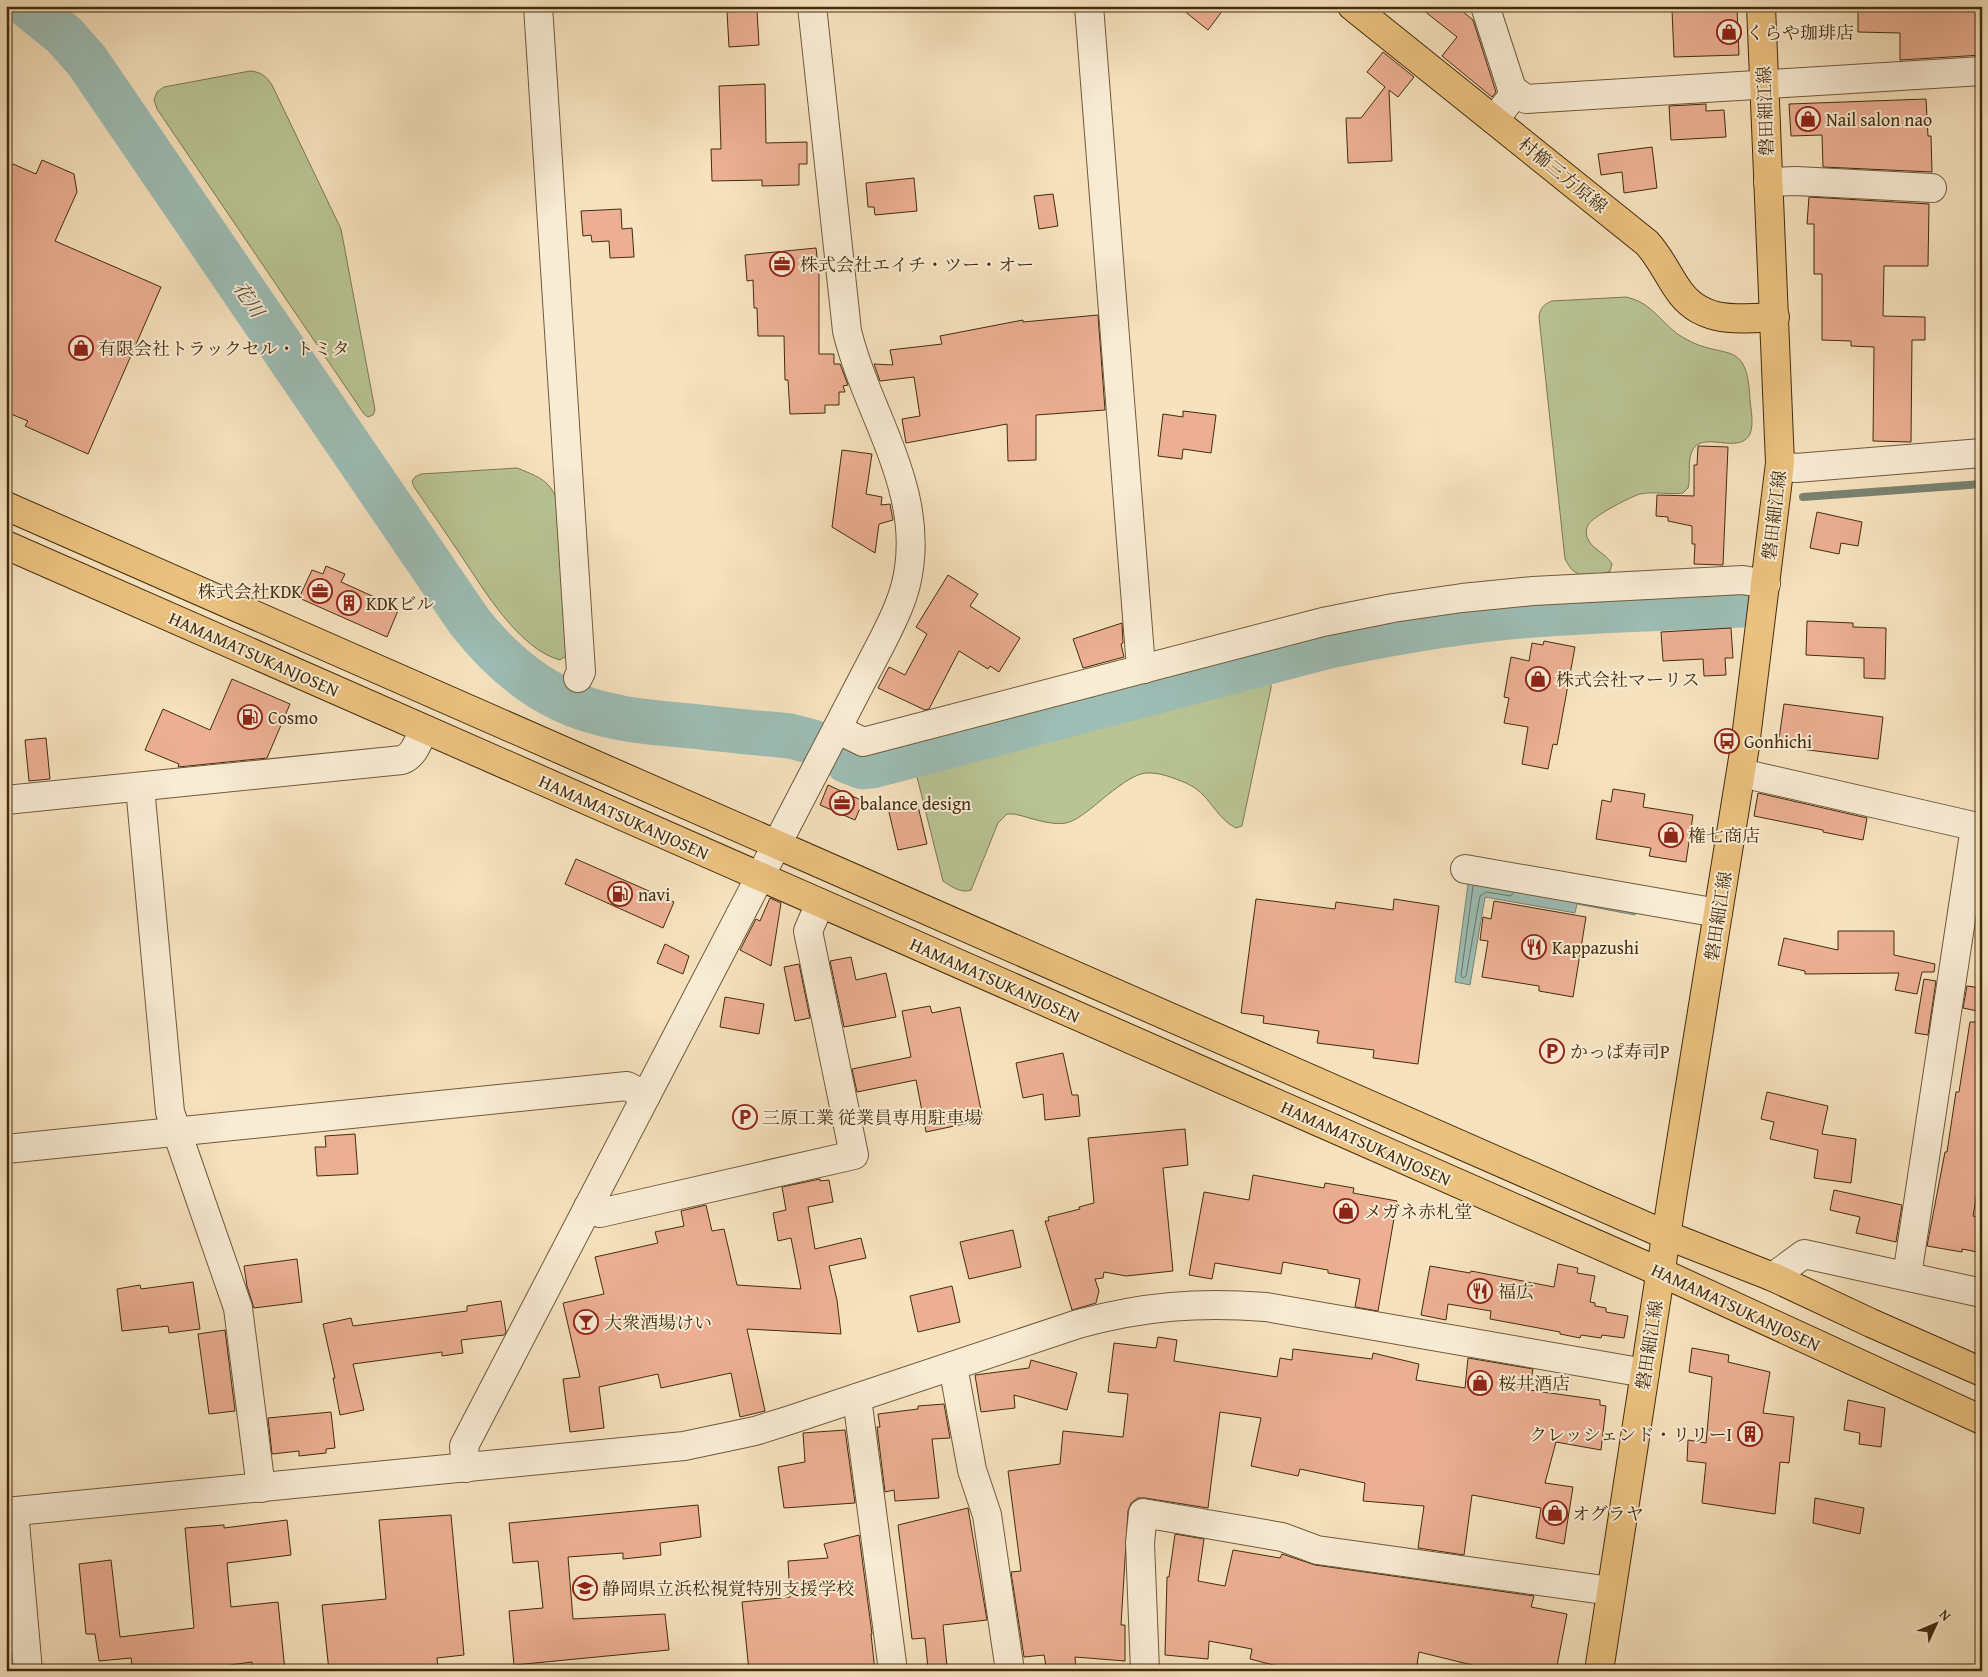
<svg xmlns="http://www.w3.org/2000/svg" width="1988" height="1677" font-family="'Gentium Book Plus','Noto Serif JP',serif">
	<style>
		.green { fill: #b9c494; stroke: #7e7850 }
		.water { fill: #9dbdb5; stroke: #798371 }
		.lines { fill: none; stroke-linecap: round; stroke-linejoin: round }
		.shore { stroke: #707460; stroke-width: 1 }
		.stream { stroke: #798371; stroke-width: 8 }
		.river { stroke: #9dbdb5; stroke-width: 45 }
		.building { fill: #ecaf93; stroke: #432c0c }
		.minor-casing { stroke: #705a38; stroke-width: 30 }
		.major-casing { stroke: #432c0c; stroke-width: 30 }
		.minor { stroke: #f9ecd5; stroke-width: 28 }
		.major { stroke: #ebc17f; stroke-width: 28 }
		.labels { text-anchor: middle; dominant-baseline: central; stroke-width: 4; stroke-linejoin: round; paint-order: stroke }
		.poi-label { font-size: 18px; fill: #432c0c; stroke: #f9ecd5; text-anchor: start }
		.street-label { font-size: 18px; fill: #432c0c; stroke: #f9ecd5 }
		.water-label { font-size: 19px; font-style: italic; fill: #5a5036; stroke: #f9ecd5 }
	</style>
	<rect width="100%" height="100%" fill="#f6e2be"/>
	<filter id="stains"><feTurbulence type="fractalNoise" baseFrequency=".004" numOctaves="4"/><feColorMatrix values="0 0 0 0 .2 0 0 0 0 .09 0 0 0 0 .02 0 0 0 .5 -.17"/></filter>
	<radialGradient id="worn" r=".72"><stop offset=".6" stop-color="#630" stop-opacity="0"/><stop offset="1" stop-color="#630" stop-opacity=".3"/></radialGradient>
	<g class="green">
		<path d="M250,71c11,1 16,5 22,14l69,144 34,181 -2,5 -5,2 -4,-3 -207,-305 -3,-9 3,-8 7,-5z"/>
		<path d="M1626,297c28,6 35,28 58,41 41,24 63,-2 66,62 1,10 4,24 0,34 -11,22 -48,-5 -58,17 -5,10 -1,26 -4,37l-5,5c-14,2 -29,-2 -43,1 -10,3 -47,22 -52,31 -2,3 -2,9 -1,12 4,12 19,16 25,27l-2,7c-8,4 -27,7 -35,1 -5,-3 -7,-8 -10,-13l-26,-242c1,-9 5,-13 13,-16z"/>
		<path d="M517,468c28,11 34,14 45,43l7,143 -9,6c-41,-11 -76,-70 -98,-103 -16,-24 -32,-47 -48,-70l-2,-6 3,-4 6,-3z"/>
		<path d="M1259,676l7,1 5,4v7l-29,138 -6,2c-20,-9 -27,-36 -50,-45 -12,-5 -27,-11 -40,-10 -16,1 -44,27 -57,37 -7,5 -14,11 -23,13 -16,3 -37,-6 -52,-9h-7l-9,9 -27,67c-9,4 -21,-4 -28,-9l-26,-104v-6l3,-5z"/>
	</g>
	<path class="water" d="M1469,877l167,33 -1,5 -58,-11 -2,9 -90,-16 -15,88 -15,-3z"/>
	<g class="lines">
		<path class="shore" d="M1473,886l-12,90 2,2 3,-2 14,-80 6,-4 25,4 2,-3"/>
		<path class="stream" d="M1803,497l179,-13"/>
		<g class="river">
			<path d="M28,6l36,29 23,26 382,560c25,32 55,60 92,78 41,20 86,23 130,27 33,4 66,7 99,10l23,6"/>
			<path d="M847,761l16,6 9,-1 457,-120c56,-12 113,-22 170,-28 80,-8 162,-9 243,-13"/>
		</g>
	</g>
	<g class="building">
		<path d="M1178,6h48l-18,24z"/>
		<path d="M1418,6h38l17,14 23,72 -4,5 -50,-41 15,-19z"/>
		<path d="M1858,6h124v49l-82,5v-27l-42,-1z"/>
		<path d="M1737,9l2,46 -65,2 -2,-47z"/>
		<path d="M757,11l2,34 -30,2 -2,-35z"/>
		<path d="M1383,52l31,25 -16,20 -9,-7 3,71 -44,2 -2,-45h15l24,-31 -18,-15z"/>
		<path d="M765,84l1,59 41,-1v22h-8v21l-37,1v-6l-50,1 -1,-32h10l-2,-63z"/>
		<path d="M1926,99l2,37h3l1,36 -109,-5 -1,-32 -31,1 -2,-32z"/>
		<path d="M1706,104v7l18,-1 2,27 -55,3 -2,-34z"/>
		<path d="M1652,147l5,41 -33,5 -2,-21 -21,3 -3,-21z"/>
		<path d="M42,160l32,14 3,18 -22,49 106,46 -73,167 -63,-28 3,-5 -22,-9v-232l7,-16 23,10z"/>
		<path d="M914,178l3,33 -42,4 -1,-8h-6l-2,-24z"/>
		<path d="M1053,194l5,32 -19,3 -5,-33z"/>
		<path d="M1809,197l120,7 -1,62h-44l-1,50 42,1v23h-13l-1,102 -38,-1 1,-94 -23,-1v-5l-29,-1v-66h-8v-50h-7z"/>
		<path d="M621,209l1,20 10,-1 2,29 -24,1 -1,-17 -17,1 -1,-7 -8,1 -2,-25z"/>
		<path d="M816,248l3,26v80h15v10h6l8,21 -5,1 2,6h-6v13h-14v8l-35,1 -2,-34h-3l-1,-44h-26l-1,-28h-3l-1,-28 -6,1 -2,-26z"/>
		<path d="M1098,315l7,95 -69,5v45l-28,1 -1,-37 -101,19 -4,-24 18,-3 -6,-39 -34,4 -6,-17 19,1 -3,-15 52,-6 -2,-8 83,-16v2z"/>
		<path d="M1183,411l33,4 -5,38 -28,-4 -1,10 -24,-3 5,-42 20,3z"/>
		<path d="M1698,446l30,1 -5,118 -29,-1 1,-20h-3v-18l-24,-5v-4l-12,-1 1,-21 37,1v-31h3z"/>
		<path d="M842,450l30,4 -6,40 16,3 -1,8 9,-1 3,16 -14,4 -4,29 -43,-26z"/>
		<path d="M1817,512l45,10 -4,24 -17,-3 -2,11 -29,-6z"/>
		<path d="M326,566l19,8 -4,8 58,26 -12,29 -88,-39 13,-28 11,4z"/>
		<path d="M948,575l30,19 -8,12 50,32 -21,34 -9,-6 -2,3 -29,-18 -30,58 -4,1 -47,-22 11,-21 16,8 22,-41 -11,-7z"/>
		<path d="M1807,621l46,2v4l33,1 -1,51 -21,-1v-20l-58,-3z"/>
		<path d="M1122,623l1,20 -2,1 3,13 -41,11 -10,-29z"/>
		<path d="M1731,628l2,30h-8l1,17 -22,1 -1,-17 -40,2 -2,-29z"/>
		<path d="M1544,641l31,6 -18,98 -4,-1 -5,25 -26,-5 6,-37 -24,-4 5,-25 -5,-1 7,-40 18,4 3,-18 11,2z"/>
		<path d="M232,679l58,25 -23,54 -89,9 1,-3 -34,-14 18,-41 47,21z"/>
		<path d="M1784,704l99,13 -5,42 -100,-13z"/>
		<path d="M46,738l4,41 -21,2 -4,-41z"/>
		<path d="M828,785l35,16 -8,19 -35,-15z"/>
		<path d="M1613,789l32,5 -2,13 50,8 -7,47 -37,-6 2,-8 -55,-9 6,-39 9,2z"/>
		<path d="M1758,793l109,25 -4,22 -40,-8v-2l-69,-14z"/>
		<path d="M917,802l10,42 -29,6 -10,-42z"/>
		<path d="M576,859l98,43 -11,26 -98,-44z"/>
		<path d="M770,898l11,5 -10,63 -31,-16 16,-31 4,2z"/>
		<path d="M1256,899l79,10 1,-7 57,8 1,-11 45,7 -21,158 -45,-6 1,-8 -57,-7 2,-12 -56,-8 1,-7 -23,-3z"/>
		<path d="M1494,901l92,16 -13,80 -34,-6v-5l-57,-9 6,-36 -8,-1 3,-23 8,2z"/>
		<path d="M1838,931h56v24l41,9 -1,8h-12l-5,22 -22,-4 4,-17 -94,1v-3l-27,-6 6,-27 54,12z"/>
		<path d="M665,944l24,12 -6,18 -26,-11z"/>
		<path d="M851,957l5,23 30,-7 10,44 -52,10 -14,-66z"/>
		<path d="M799,964l11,54 -15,3 -11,-54z"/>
		<path d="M1924,979l12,2 -8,54 -13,-2z"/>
		<path d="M1967,986l15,2v24l-19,-4z"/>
		<path d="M725,997l39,7 -5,30 -39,-7z"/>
		<path d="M930,1006l2,7 28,-6 23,113 -57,12 -10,-52 -59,12 -5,-23 59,-12 -9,-46z"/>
		<path d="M1970,1022h12v143l-9,51 9,2v35l-20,-4v3l-35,-6 18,-94h2l9,-60h3z"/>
		<path d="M1063,1053l9,42h6l2,21 -35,4 -2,-26 -20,4 -7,-35z"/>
		<path d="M1767,1092l61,14 -6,28 34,5 -5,44 -37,-5 4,-28 -48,-11 4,-17 -13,-3z"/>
		<path d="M1185,1129l3,36 -25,3 10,103 -47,5 -22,-4 -1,6 -8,1 4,12 -3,12 -24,7 -27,-89h4l-1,-4 32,-8 -1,-2 15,-4 -6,-65z"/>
		<path d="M355,1134l3,40 -41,2 -2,-29h11l-1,-11z"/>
		<path d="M1253,1175l71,13 1,-5 29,5 -1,5 44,8 -19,110 -23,-4 5,-28 -32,-6v-3l-45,-8 -2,12 -66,-11 -3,16 -23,-4 15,-83 45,8z"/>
		<path d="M820,1179v2l9,-1 4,22 -25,5 7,42 46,-11 5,20 -37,8 8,34 4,34 -94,-5 18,82 -25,6 -9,-44 -70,15 -3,-14 -59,13 5,41 -34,4 -7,-53 17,-2 -17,-74 41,-9 -9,-37 63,-14 -3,-11 29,-6 -3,-15 25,-6 6,26 12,-2 13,56 64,4 -10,-51 -13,3 -5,-28 13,-3 -4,-23z"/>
		<path d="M1834,1190l68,15 -6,37 -40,-9 4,-16 -30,-7z"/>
		<path d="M1013,1230l8,37 -52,12 -9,-37z"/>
		<path d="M297,1259l5,43 -48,6 -7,-22 -3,-20z"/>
		<path d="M1558,1264l20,4 -1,5 18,3 -5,26 5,1v3l11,2v4l22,4 -4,22 -22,-3 -1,3 -20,-3 -1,3 -20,-4v-2l-70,-13 1,-8 -43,-7 -2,16 -25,-5 9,-49 40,7 1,-2 83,16z"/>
		<path d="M193,1282l7,47 -31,4 -1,-7 -46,5 -5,-42 23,-4 1,4z"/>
		<path d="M952,1286l8,36 -42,10 -8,-36z"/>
		<path d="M501,1301l5,31 -2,3 -43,5 2,13 -21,3v-4l-89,12 11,46 -24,5 -7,-37h2l-12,-54 28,-6 2,8 114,-15v-5z"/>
		<path d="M225,1330l10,81 -26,3 -11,-80z"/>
		<path d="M1158,1337l19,3 -3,21 103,16 3,-19 12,2 1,-11 79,10 1,-6 46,11 -3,16 49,8 3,-30 65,11 -4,21 71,10v5l6,1 -5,44 -45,-8 -11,41 28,4 -9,57 -28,-6 5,-30 -69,-13 -8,60 -46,-7 6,-42 -61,-5 2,-18 -65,-14 -2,7 -47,-10 10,-48 -41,-6 -12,96 -63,-10h-7l-7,5 -3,8 -7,114h4v36l-50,-4 1,14h-29l-3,-16 -20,2 -13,-85 10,-1 -13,-100 52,-7 3,-33 60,6 5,-43 -20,-2 6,-49 42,5z"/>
		<path d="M1692,1348l37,7 -1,7 42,10 -7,41 31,4 -5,46 -9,-1 -5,52 -73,-11 4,-40 -19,-2 1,-21 18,3 6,-66 -23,-5z"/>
		<path d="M1031,1360l46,13 -10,37 -53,-15 1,13 -34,4 -6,-37 54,-7z"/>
		<path d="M1848,1400l37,8 -4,39 -22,-3 1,-11 -16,-3z"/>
		<path d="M944,1404l6,34 -18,1 7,59 -44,3 -1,-11 -9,2 -8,-65h3l-2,-13 40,-5v-3z"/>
		<path d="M331,1412l4,36 -9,1v4l-27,3v-5l-27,3 -4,-36z"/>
		<path d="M845,1430l10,73 -71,5 -6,-41 27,-5 -2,-29z"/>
		<path d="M1815,1498l49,10 -4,26 -47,-11z"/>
		<path d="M698,1505l3,32 -41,6 1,12 -38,4v-6l-55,4 5,62 92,-5 4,36 -155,15 -5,-54 34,-3 -5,-47 -25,2 -4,-40z"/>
		<path d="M968,1508l19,112 -44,5 4,42 -19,2 -3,-31 -13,1 -14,-114z"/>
		<path d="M451,1515l13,140 -27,3 1,13h-109l-7,-66 64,-6 -7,-79z"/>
		<path d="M287,1520l4,35 -64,8 4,44 47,-5 7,69h-32l-1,-9 -43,6 1,3h-77l-2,-13 -32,3 -4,-27h-9l-7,-70 32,-4 9,77 74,-9 -9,-100 39,-3v3z"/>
		<path d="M1175,1534l29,5 -6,42 27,5 8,-36 47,8 2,-4 33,11 219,31 -3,11 36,7 -11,57h-85l1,-6 -53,-13 -3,19h-119l-47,-12 2,-10 -43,-8 -1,18 -43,-4 2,-78h2z"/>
		<path d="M859,1535l13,99h-1l4,37h-126l-7,-69 48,-5 -2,-36 40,-3 -4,-14z"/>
	</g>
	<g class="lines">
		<defs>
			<g id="minor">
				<path d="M538,6l43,666 -3,6"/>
				<path d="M1089,6l51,649 4,14"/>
				<path d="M1485,6l27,83 4,3"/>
				<path d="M1494,120l22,-28 10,7 456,-28"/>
				<path d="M1768,182l28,-1 136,7"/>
				<path d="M1780,466l16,2 186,-15"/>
				<path d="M837,729l26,13 460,-120 70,-14 69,-10 71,-7 210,-11 23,4"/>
				<path d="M1741,773l241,55"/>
				<path d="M140,787l30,325 68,196 23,180"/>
				<path d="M6,800l396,-40c13,-5 16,-19 22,-31"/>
				<path d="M1465,869l253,44"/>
				<path d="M6,1149l621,-63 19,10"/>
				<path d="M588,1207l12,6 254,-58 -46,-224 12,-28"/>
				<path d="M1907,1276l68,-449"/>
				<path d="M1773,1277l31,-23 178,39"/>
				<path d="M953,1366l19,104 15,45 23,156"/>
				<path d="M857,1398l36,273"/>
				<path d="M466,1468l-2,-22 419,-806c9,-18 18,-36 23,-56 22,-92 -38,-167 -59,-253l-35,-325"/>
				<path d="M14,1511l14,160"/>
				<path d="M6,1512l678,-66 71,-15 35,-11 288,-96c66,-18 120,-22 188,-17l379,66"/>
				<path d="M1145,1671l-5,-128 3,-30 139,24 35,13 294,41"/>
			</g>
			<g id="major">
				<path d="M1352,6l295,237c12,13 20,30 30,45 23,36 60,31 98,29"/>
				<path d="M6,506l1660,729 107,42 98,46 111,49"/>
				<path d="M6,545l1654,727 322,148"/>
				<path d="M1599,1671l74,-480 72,-445 35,-283 -19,-457"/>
			</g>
		</defs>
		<use href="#minor" class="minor-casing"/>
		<use href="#major" class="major-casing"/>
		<use href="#minor" class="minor"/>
		<use href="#major" class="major"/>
	</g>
	<defs>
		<symbol id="shop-ring" viewBox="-11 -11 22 22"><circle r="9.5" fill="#f9ecd5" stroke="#8f2418" stroke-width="1.5"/><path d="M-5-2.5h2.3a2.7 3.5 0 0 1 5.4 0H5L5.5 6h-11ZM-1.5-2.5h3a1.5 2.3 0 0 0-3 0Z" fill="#8f2418"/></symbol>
		<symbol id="office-ring" viewBox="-11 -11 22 22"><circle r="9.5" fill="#f9ecd5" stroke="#8f2418" stroke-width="1.5"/><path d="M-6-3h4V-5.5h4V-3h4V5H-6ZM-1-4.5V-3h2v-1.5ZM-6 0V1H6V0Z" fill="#8f2418"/></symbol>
		<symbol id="building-ring" viewBox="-11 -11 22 22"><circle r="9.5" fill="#f9ecd5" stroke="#8f2418" stroke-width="1.5"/><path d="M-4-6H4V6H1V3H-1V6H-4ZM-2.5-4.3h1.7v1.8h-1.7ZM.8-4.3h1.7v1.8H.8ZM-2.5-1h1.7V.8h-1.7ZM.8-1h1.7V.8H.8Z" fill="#8f2418"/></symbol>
		<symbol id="fuel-ring" viewBox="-11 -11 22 22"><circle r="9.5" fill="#f9ecd5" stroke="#8f2418" stroke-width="1.5"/><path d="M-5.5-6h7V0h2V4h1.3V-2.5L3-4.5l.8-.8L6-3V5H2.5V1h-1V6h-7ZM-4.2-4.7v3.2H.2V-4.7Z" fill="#8f2418"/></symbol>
		<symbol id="bus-ring" viewBox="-11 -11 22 22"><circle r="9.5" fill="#f9ecd5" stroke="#8f2418" stroke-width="1.5"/><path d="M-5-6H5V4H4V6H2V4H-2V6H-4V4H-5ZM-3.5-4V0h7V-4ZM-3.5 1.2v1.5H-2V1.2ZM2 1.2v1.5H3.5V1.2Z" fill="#8f2418"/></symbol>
		<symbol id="restaurant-ring" viewBox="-11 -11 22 22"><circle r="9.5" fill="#f9ecd5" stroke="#8f2418" stroke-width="1.5"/><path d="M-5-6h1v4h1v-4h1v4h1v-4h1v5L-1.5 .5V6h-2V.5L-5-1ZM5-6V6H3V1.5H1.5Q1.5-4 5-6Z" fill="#8f2418"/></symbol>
		<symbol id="parking-ring" viewBox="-11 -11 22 22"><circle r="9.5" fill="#f9ecd5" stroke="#8f2418" stroke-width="1.5"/><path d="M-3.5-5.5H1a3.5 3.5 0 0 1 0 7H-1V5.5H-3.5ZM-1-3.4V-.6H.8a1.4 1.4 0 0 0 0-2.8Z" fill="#8f2418"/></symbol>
		<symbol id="bar-ring" viewBox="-11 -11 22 22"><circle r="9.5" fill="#f9ecd5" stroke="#8f2418" stroke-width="1.5"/><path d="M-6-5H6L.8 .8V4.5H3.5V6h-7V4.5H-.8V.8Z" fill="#8f2418"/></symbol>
		<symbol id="school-ring" viewBox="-11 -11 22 22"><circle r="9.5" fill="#f9ecd5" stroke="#8f2418" stroke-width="1.5"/><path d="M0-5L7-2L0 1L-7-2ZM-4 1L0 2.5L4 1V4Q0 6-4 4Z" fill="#8f2418"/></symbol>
	</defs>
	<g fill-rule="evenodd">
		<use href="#shop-ring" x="1715" y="18" width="28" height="28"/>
		<use href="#shop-ring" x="1794" y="105" width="28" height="28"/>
		<use href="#office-ring" x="768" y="250" width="28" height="28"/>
		<use href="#shop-ring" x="67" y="334" width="28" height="28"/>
		<use href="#office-ring" x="306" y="577" width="28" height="28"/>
		<use href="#building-ring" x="335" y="589" width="28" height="28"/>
		<use href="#shop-ring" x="1524" y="665" width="28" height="28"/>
		<use href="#fuel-ring" x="236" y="703" width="28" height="28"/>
		<use href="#bus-ring" x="1713" y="727" width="28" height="28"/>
		<use href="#office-ring" x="828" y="789" width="28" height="28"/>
		<use href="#shop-ring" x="1657" y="821" width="28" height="28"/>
		<use href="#fuel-ring" x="606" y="880" width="28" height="28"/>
		<use href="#restaurant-ring" x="1520" y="933" width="28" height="28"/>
		<use href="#parking-ring" x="1538" y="1037" width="28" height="28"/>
		<use href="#parking-ring" x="731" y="1103" width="28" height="28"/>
		<use href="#shop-ring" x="1332" y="1197" width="28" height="28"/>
		<use href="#restaurant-ring" x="1466" y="1277" width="28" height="28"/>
		<use href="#bar-ring" x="572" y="1308" width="28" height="28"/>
		<use href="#shop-ring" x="1466" y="1369" width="28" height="28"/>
		<use href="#building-ring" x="1736" y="1420" width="28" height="28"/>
		<use href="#shop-ring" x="1541" y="1499" width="28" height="28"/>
		<use href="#school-ring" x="571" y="1574" width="28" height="28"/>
	</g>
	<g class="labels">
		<g class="poi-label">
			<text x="1746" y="32">くらや珈琲店</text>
			<text x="1826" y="119">Nail salon nao</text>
			<text x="800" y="264">株式会社エイチ・ツー・オー</text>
			<text x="98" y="348">有限会社トラックセル・トミタ</text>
			<text x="302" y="591" text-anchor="end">株式会社KDK</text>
			<text x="366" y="603">KDKビル</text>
			<text x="1556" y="679">株式会社マーリス</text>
			<text x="268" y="717">Cosmo</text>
			<text x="1744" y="741">Gonhichi</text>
			<text x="860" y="803">balance design</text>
			<text x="1688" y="835">権七商店</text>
			<text x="638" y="894">navi</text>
			<text x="1552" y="947">Kappazushi</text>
			<text x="1570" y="1051">かっぱ寿司P</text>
			<text x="762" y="1117">三原工業 従業員専用駐車場</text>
			<text x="1364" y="1211">メガネ赤札堂</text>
			<text x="1498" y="1291">福広</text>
			<text x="604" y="1322">大衆酒場けい</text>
			<text x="1498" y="1383">桜井酒店</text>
			<text x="1732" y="1434" text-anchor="end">クレッシェンド・リリーⅠ</text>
			<text x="1572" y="1513">オグラヤ</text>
			<text x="602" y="1588">静岡県立浜松視覚特別支援学校</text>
		</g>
		<g class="street-label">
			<text transform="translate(1765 111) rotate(-92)">磐田細江線</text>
			<text transform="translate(1563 175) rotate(39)">村櫛三方原線</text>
			<text transform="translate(1774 515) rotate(-83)">磐田細江線</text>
			<text transform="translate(254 654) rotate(24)">HAMAMATSUKANJOSEN</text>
			<text transform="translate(624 817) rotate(24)">HAMAMATSUKANJOSEN</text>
			<text transform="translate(1718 916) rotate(-81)">磐田細江線</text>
			<text transform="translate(995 980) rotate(24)">HAMAMATSUKANJOSEN</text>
			<text transform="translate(1366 1143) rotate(24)">HAMAMATSUKANJOSEN</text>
			<text transform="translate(1736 1307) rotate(25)">HAMAMATSUKANJOSEN</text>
			<text transform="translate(1649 1345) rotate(-81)">磐田細江線</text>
		</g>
		<g class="water-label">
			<text transform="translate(249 299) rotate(56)">花川</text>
		</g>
	</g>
	<rect width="1988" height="1677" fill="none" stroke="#f6e2be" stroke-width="25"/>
	<rect x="8" y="8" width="1973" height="1662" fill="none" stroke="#432c0c" stroke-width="2.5"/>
	<rect x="12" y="12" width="1963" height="1652" fill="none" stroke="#432c0c"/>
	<g transform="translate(1936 1624) rotate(46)" stroke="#f9ecd5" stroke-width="4" paint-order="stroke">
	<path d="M0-4L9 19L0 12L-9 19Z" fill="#432c0c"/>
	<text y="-8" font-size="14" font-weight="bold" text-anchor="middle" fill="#432c0c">N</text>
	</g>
	<rect width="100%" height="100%" filter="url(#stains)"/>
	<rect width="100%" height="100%" fill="url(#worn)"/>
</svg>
